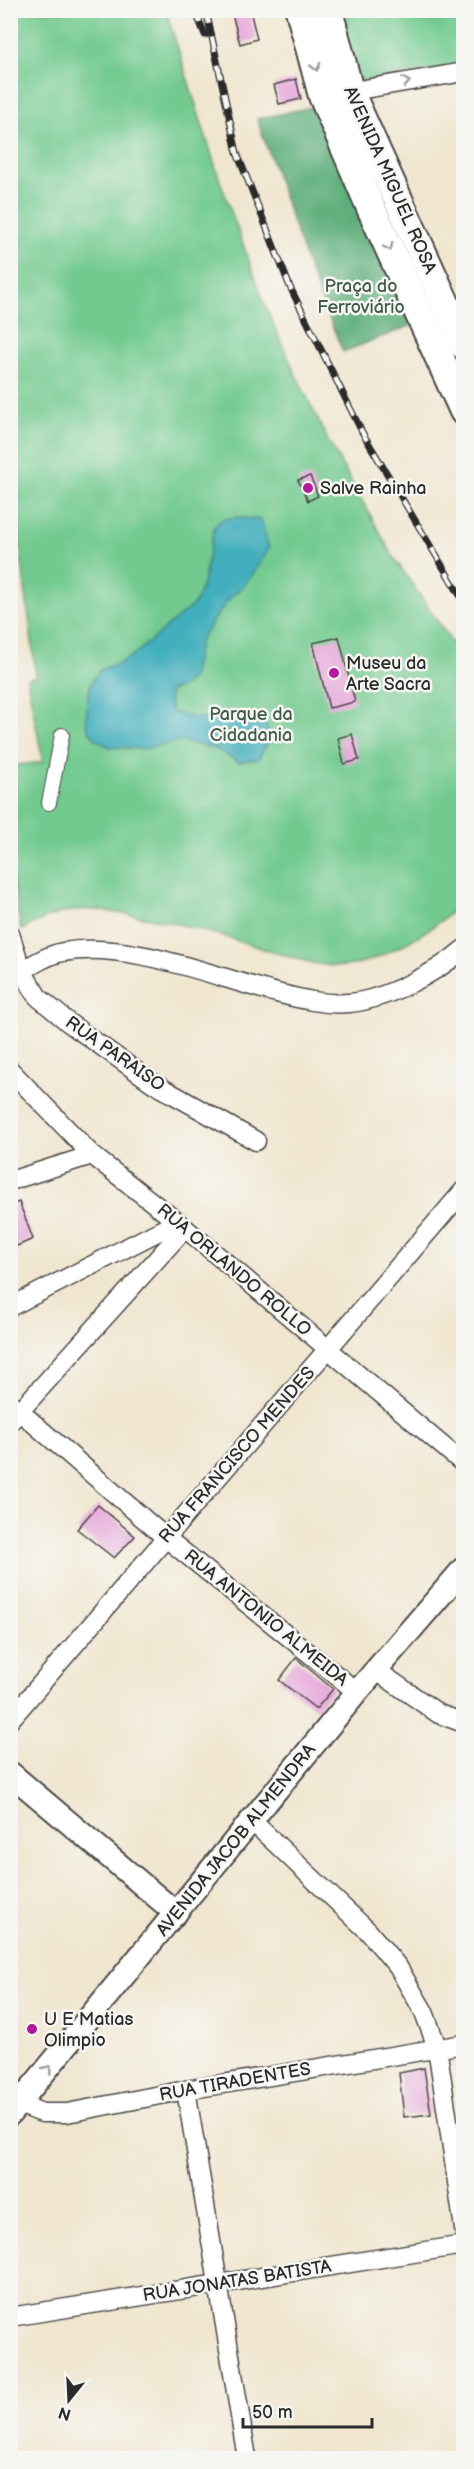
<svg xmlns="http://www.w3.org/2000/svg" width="474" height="2469" font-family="'Balsamiq Sans',sans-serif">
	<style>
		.green { fill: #72ca8f; stroke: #4e7a5d; stroke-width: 1.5 }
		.forest { fill: #5dae7a; stroke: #446c52; stroke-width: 1.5 }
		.water { fill: #3faebc; stroke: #356c74; stroke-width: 1.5 }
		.building { fill: #e5a2d9 }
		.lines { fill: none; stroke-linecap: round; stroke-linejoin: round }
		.pedestrian-casing { stroke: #494744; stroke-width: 16 }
		.minor-casing { stroke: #494744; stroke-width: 21 }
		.tertiary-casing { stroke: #494744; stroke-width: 26 }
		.primary-casing { stroke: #494744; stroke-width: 32 }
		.pedestrian { stroke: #fff; stroke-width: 14 }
		.minor { stroke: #fff; stroke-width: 18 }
		.tertiary { stroke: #fff; stroke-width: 22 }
		.primary { stroke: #fff; stroke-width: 28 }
		.rail-casing { stroke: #2b2b2b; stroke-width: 7 }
		.rail { stroke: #f6f6f2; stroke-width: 4.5; stroke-dasharray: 14; stroke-linecap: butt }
		.oneway { stroke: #a0a0a0 }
		.poi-dot { fill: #b5179e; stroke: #f6f6f2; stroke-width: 2 }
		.labels { text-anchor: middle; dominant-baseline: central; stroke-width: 5; stroke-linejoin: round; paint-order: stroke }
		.street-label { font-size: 18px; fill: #2b2b2b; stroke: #f6f6f2 }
		.park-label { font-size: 18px; fill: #405b49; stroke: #f6f6f2 }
		.poi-label { font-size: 18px; fill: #2b2b2b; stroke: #f6f6f2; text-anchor: start }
	</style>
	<rect width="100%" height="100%" fill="#f6f6f2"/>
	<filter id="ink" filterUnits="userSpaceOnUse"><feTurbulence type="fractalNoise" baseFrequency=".0167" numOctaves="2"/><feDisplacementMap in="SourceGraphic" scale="12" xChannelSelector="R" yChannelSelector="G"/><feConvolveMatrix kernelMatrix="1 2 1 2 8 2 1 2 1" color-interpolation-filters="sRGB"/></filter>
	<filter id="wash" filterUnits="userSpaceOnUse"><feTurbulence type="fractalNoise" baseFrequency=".008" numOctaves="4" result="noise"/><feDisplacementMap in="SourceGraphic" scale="24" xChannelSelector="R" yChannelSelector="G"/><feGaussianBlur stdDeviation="1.35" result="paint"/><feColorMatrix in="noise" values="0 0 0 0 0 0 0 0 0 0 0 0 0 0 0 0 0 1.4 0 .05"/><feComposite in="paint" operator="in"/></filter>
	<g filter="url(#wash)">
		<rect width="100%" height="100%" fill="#f0e6cf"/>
		<g class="green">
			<path d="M11,11h155l54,170 46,127 30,67 32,65 65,116 70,103v242c-23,25 -83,62 -118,65 -23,2 -58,-10 -81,-17 -48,-15 -96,-30 -146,-36 -13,-2 -28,-5 -41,-3 -20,2 -38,11 -56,20l-10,-58 -1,-106 33,-4 -16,-83 9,-3 -26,-211z"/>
			<path d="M338,11h125v54l-109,18z"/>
		</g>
		<path class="forest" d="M311,107l60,120 44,97 -72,28 -34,-83 -52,-150z"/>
		<path class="water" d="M237,517l24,3 8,28 -11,19 -13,17 -18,17 -27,39 -8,39 -11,8 -11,4 -1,9 3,12 21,6 58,-2 17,11v15l-10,17 -20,3 -24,-14 -36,-7 -35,8 -33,-2 -15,-8 -7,-10 -2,-10 2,-24 4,-14 8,-11 22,-8 14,-9 59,-50 8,-19 11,-57 9,-8z"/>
		<g id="blocks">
			<g class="building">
				<path d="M231,10h19l7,29 -17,5z"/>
				<path d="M296,79l5,20 -22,5 -5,-19z"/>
				<path d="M310,476l8,20 -10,5 -10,-21z"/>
				<path d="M339,637l16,65 -26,6 -16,-65z"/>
				<path d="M352,734l7,26 -15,4 -6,-26z"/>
				<path d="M19,1202l14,37 -16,7 -4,-6 -3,1v-36z"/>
				<path d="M98,1505l37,31 -21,22 -37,-29z"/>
				<path d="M296,1658l37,31 -17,20 -37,-29z"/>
				<path d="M424,2068l7,46 -27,3 -5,-44z"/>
			</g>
		</g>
	</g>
	<g filter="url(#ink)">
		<use href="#blocks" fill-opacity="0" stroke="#494744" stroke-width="1.5"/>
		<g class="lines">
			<defs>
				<path id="pedestrian" d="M49,803l13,-68"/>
				<g id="minor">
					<path d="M341,93l123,-21"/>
					<path d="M10,934l12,37 16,26 31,26 84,60 103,58"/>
					<path d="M22,971c13,-8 26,-16 41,-19 65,-12 151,25 214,41 23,6 48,12 72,10 36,-3 87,-30 115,-54"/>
					<path d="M10,1070l82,85 93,73 279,236"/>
					<path d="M10,1181l82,-26"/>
					<path d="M10,1307l167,-85"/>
					<path d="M10,1403l156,135 191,154"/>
					<path d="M10,1422l175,-194"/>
					<path d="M377,1671l62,43 25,9"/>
					<path d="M10,1720l454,-530"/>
					<path d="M252,1821l116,110 30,36 26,45 13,35 27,182"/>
					<path d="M186,2090l61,368"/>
					<path d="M10,2096l9,8 23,9h25l119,-23 278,-46"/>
					<path d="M10,2317l454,-72"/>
				</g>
				<g id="tertiary">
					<path d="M10,978l12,-7"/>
					<path d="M10,1773l166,140"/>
					<path d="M10,2114l347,-422 107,-124"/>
				</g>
				<g id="primary">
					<path d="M300,10l23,86 48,112 93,203"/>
					<path d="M328,10l21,81 115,254"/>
				</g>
			</defs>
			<use href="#pedestrian" class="pedestrian-casing"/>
			<use href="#minor" class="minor-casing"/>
			<use href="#tertiary" class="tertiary-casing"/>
			<use href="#primary" class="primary-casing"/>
			<use href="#pedestrian" class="pedestrian"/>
			<use href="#minor" class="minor"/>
			<use href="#tertiary" class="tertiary"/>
			<use href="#primary" class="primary"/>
			<defs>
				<g id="rail">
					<path d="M195,10l10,25"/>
					<path d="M206,10l31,143 53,134 72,145 102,170"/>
				</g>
			</defs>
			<use href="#rail" class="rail-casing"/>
			<use href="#rail" class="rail"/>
		</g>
		<defs><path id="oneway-chevron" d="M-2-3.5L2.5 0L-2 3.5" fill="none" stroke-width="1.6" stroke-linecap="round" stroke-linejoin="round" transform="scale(1.5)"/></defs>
		<g class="oneway">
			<use href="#oneway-chevron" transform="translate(316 67) rotate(75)"/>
			<use href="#oneway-chevron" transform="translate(406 82) rotate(-10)"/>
			<use href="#oneway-chevron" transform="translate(389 247) rotate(65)"/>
			<use href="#oneway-chevron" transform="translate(48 2069) rotate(-51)"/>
		</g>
	</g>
	<g class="poi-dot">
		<circle cx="308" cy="488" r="6"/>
		<circle cx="334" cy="673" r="6"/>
		<circle cx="32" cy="2029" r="6"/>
	</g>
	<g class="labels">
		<g class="street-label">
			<text transform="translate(390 180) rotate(66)">AVENIDA MIGUEL ROSA</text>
			<text transform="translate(115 1054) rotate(35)">RUA PARAISO</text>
			<text transform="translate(234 1270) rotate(40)">RUA ORLANDO ROLLO</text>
			<text transform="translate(237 1455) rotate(-49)">RUA FRANCISCO MENDES</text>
			<text transform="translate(266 1618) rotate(39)">RUA ANTONIO ALMEIDA</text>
			<text transform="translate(236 1840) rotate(-51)">AVENIDA JACOB ALMENDRA</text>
			<text transform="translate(235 2082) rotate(-10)">RUA TIRADENTES</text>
			<text transform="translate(237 2281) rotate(-9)">RUA JONATAS BATISTA</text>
		</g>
		<g class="park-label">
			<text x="361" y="286">Praça do<tspan x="361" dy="21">Ferroviário</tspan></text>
			<text x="251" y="714">Parque da<tspan x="251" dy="21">Cidadania</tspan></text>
		</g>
		<g class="poi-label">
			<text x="320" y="488">Salve Rainha</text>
			<text x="346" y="663">Museu da<tspan x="346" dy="21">Arte Sacra</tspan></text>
			<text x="44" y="2019">U E Matias<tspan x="44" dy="21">Olimpio</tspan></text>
		</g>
	</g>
	<rect width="474" height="2469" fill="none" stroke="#f6f6f2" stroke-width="36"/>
	<g transform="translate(69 2400) rotate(198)" stroke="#f6f6f2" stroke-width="4.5" paint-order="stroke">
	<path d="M0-4.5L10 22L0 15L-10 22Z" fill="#2b2b2b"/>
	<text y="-9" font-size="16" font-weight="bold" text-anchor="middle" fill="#2b2b2b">N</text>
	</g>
	<path d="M243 2418v9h129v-9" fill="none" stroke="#2b2b2b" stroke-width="3"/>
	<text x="252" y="2418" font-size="18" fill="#2b2b2b" stroke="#f6f6f2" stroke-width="4.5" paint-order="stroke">50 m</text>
</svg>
